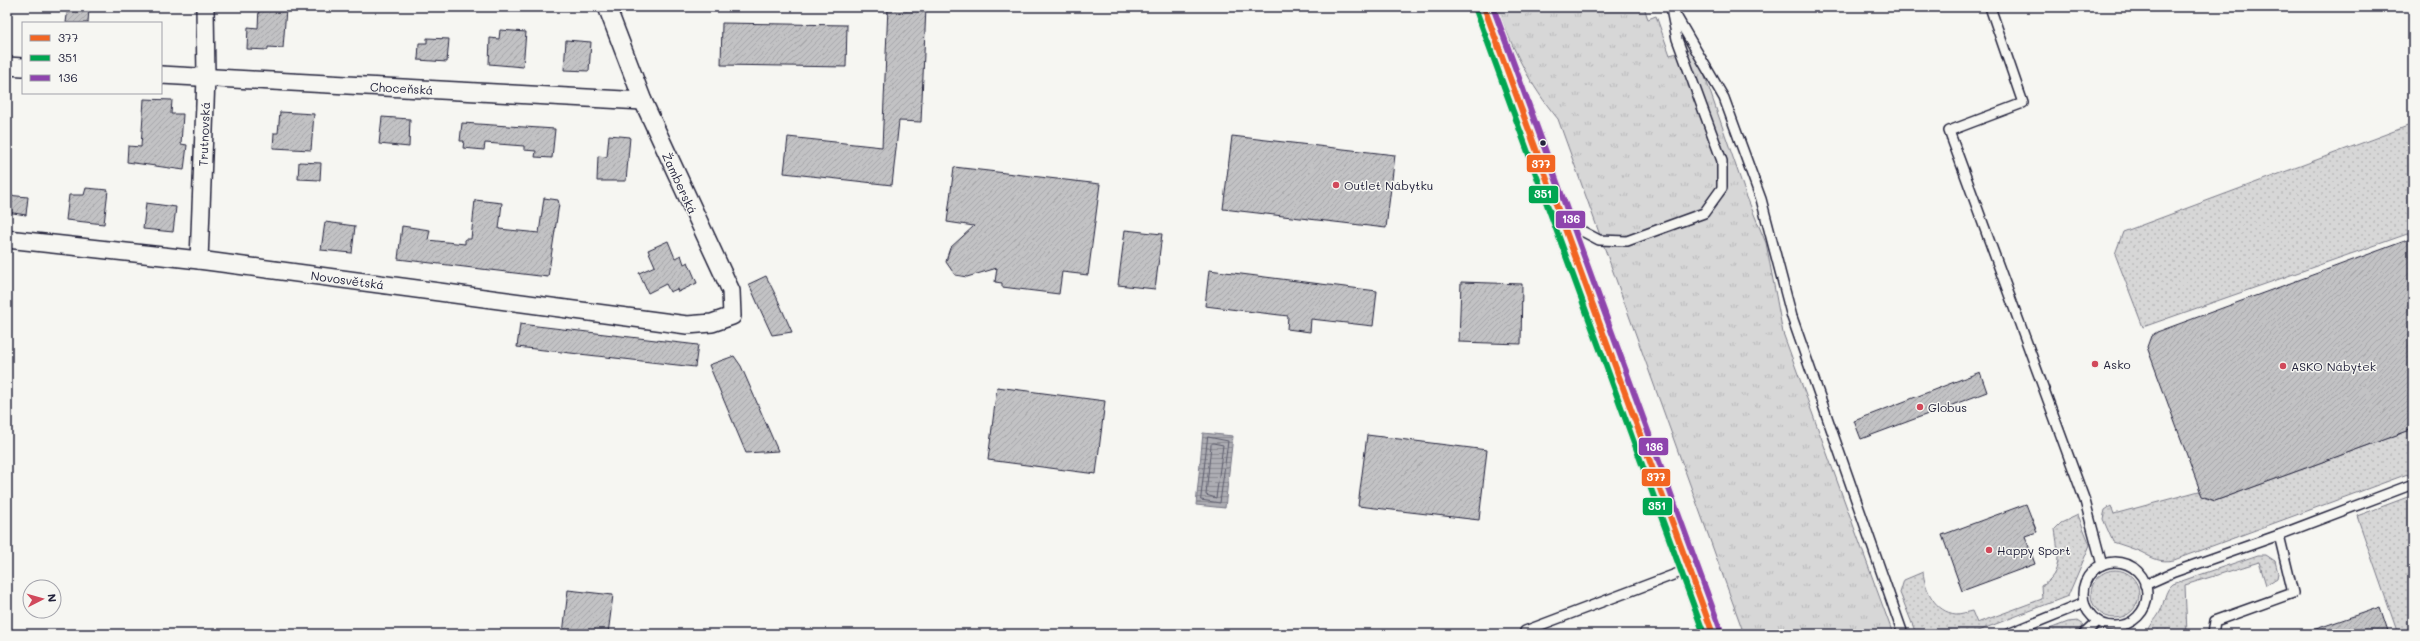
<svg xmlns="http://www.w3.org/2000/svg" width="2420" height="641" font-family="Mali,sans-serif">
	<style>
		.grass { fill: url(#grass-dots); stroke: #7c7c89 }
		.park { fill: url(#park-tufts); stroke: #7c7c89 }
		.water { fill: url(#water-rules); stroke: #757583 }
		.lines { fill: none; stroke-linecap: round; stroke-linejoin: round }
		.shore { stroke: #5a5a6b; stroke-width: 1 }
		.building { fill: url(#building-hatch); stroke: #22223b }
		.lane-casing { stroke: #22223b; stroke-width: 12 }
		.street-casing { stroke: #22223b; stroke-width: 20 }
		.secondary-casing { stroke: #22223b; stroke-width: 25 }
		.lane { stroke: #f6f6f2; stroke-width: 9 }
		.street { stroke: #f6f6f2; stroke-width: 17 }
		.secondary { stroke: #f6f6f2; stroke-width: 22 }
		.bus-1-casing { stroke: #f6f6f2; stroke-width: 9 }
		.bus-2-casing { stroke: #f6f6f2; stroke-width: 9 }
		.bus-3-casing { stroke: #f6f6f2; stroke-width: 9 }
		.bus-1 { stroke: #f26522; stroke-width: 6 }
		.bus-2 { stroke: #00a651; stroke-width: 6 }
		.bus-3 { stroke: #8e44ad; stroke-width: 6 }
		.bus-dot { fill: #22223b; stroke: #f6f6f2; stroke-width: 1.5 }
		.poi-dot { fill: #d1495b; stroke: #f6f6f2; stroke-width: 1.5 }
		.labels { text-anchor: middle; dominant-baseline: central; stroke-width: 3; stroke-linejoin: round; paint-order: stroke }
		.street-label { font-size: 12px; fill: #22223b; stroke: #f6f6f2 }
		.poi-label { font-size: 12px; fill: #22223b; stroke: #f6f6f2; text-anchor: start }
		.line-badge { stroke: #f6f6f2; stroke-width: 1.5 }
		.badge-label { font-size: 11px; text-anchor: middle; font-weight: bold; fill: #fff }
	</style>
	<defs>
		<pattern id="grass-dots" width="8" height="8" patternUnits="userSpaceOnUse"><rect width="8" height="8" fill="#d7d7d7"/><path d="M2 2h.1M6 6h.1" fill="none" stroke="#b8b8b9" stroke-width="1.8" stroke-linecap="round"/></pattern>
		<pattern id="park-tufts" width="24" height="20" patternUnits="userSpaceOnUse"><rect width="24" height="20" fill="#d7d7d7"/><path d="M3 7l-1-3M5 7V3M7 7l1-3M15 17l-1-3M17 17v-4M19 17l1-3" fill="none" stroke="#b8b8b9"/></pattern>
		<pattern id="water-rules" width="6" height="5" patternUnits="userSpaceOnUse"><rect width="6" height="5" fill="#adadb3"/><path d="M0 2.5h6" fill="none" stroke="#8c8c93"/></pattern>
		<pattern id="building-hatch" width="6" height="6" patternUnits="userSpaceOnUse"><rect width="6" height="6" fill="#c2c2c4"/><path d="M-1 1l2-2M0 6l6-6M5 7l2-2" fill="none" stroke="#a6a6a9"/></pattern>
	</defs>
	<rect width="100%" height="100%" fill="#f6f6f2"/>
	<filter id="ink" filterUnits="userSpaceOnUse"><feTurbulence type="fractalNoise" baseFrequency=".025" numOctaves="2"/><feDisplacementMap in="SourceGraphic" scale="8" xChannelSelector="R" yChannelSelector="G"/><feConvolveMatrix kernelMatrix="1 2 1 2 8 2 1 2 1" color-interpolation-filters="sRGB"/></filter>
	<g filter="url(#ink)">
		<g class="grass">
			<path d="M2413,124v108l-270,95 -28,-73 8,-22z"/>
			<path d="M2413,429v43l-239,88c-15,3 -21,-2 -33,-8 -9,-4 -19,-7 -28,-10l-10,-23 2,-9 6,-4 3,8 85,-23 6,7 10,3z"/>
			<path d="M2413,495v139h-15l-41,-118z"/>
			<path d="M2078,515l12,30 -22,51 -98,38h-52l-3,-3 -15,-38 4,-13 19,-8c2,18 12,40 33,42 5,0 11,-2 16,-3l5,12 65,-24 -1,-13c23,-13 17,-34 14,-57l6,-6z"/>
			<path d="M2258,555h8l9,6 3,12 -1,5 -11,7 -7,-23 -74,23 2,49h-39c0,-8 8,-14 12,-22 5,-10 4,-21 13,-28z"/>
			<circle cx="2115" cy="594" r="24"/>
			<path d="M2078,621l6,4 -6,9h-42l32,-12z"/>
		</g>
		<path class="park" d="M1497,7h147l4,12 8,-3 14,39 22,-6 12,25 42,121 20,48 17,90 110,301h-149l-186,-515c-29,-35 -45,-69 -61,-112z"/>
		<path class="water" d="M1203,433l30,3 -8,72 -29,-3z"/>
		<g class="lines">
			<g class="shore">
				<path d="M1208,437l20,4 -8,62 -19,-3z"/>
				<path d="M1213,443l10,2 -7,53 -10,-3 5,-50z"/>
			</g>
		</g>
		<g class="building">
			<path d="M68,7l21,1 -1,15h-22z"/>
			<path d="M259,7l27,2 -3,39 -15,-1v3l-21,-1 1,-22 10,1z"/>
			<path d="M888,7h38l-5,115 -22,-1 -7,64 -108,-12 4,-36 94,10z"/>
			<path d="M722,23l125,2 -1,42 -125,-2z"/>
			<path d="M500,30l26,2 -3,35 -34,-3 1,-26 9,1z"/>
			<path d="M427,38l22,1 -2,23 -29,-2 1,-17h8z"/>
			<path d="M566,40l25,2 -2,29 -25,-1z"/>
			<path d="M144,99l28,1 -1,14h12l-2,30 6,1 -3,25 -57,-8 1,-16 13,1z"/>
			<path d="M280,112l34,2 -3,36 -38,-2 1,-15h4z"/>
			<path d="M382,117l28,2 -1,28 -30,-3z"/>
			<path d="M462,123l93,6 -3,29 -17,-1 1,-6 -12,-1v-4l-39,-3 -1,7 -21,-2 1,-7h-4z"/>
			<path d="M609,135l21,2 -4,44h-29l1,-25 9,1z"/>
			<path d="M1232,136l163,19 -9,73 -163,-19z"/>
			<path d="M299,162l22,1 -1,17 -22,-1z"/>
			<path d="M954,167l146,17 -12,91 -26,-3 -3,22 -57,-7v-4l-7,-1 2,-14 -30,9 -12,-2 -9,-13 2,-8 2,-6 24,-22 -27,-4z"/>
			<path d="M86,188l22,2 -4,34 -38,-4 3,-25h15z"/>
			<path d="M7,195l21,2 -2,18 -19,-3z"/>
			<path d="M544,198l14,2 1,4 -11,73 -150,-18 4,-33 28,4 -2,10 37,4v-5h6l4,-39 27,3 -3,26 40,4z"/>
			<path d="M146,203l30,4 -3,25 -30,-3z"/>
			<path d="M325,222l30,4 -3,27 -31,-3z"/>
			<path d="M1125,230l37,4 -7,55 -37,-4z"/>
			<path d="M2413,238v191l-198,72 -13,-5 -55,-149 4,-11 6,-4z"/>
			<path d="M668,241l7,17 6,-3 3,9 4,-2 9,21 -19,9 -1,-3 -7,3 -4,-8 -18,9 -9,-20 16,-7 -7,-16z"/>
			<path d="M1209,270l168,21 -4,35 -62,-7 -1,13 -23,-3 1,-13 -83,-10z"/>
			<path d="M766,276l11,22 15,34 -20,3 -12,-26 -11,-25z"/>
			<path d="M1461,282l61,2 -1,60 -62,-2z"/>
			<path d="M520,324l178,21 -3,22 -178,-20z"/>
			<path d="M734,356l7,10 37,85 -32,2 -37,-88z"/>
			<path d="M1980,372l7,20 -126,47 -7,-18z"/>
			<path d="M997,387l108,14 -9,73 -108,-14z"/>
			<path d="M1367,435l120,15 -8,70 -121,-14z"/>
			<path d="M2026,504l11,28 -12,4 10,28 -73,27 -20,-56z"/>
			<path d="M568,590l45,5 -5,39h-45z"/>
			<path d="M2380,607l9,27h-79v-3z"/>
		</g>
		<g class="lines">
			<defs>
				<g id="lane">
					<path d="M1671,7l53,91 37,101 31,118 111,317"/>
					<path d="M1990,7l33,96 -74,28 136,370 17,64"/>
					<path d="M1565,222l34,18 28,1 77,-28 18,-25v-27l-45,-122 -5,-25"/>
					<circle cx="2115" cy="594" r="32"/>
					<path d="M2145,585l29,-13 105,-37 134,-51"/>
					<path d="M1525,631l164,-62"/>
					<path d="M2008,634l76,-31"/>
					<path d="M2084,634l14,-13"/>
					<path d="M2213,634l2,-13 78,-28 -14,-58"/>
				</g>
				<g id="street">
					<path d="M7,66l16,1"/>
					<path id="s1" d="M161,75l482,26"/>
					<path id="s2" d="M7,239l192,21 488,65 25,-2 20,-7 -1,-25 -88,-190 -36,-94"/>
					<path id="s3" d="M199,260l7,-182 -1,-71"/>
				</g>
				<path id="secondary" d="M1484,7l229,627"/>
			</defs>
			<use href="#lane" class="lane-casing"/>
			<use href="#street" class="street-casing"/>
			<use href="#secondary" class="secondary-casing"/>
			<use href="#lane" class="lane"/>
			<use href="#street" class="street"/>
			<use href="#secondary" class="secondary"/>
			<defs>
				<path id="bus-1" d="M1484,7l229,627"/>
				<path id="bus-2" d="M1476,10l228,624"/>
				<path id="bus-3" d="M1493,7l228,624"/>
			</defs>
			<use href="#bus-1" class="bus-1-casing"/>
			<use href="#bus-2" class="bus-2-casing"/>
			<use href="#bus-3" class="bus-3-casing"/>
			<use href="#bus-1" class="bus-1"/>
			<use href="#bus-2" class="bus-2"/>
			<use href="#bus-3" class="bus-3"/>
		</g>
	</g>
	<circle class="bus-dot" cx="1543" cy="143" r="3.5"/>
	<g class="poi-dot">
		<circle cx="1336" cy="185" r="4"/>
		<circle cx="2095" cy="364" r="4"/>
		<circle cx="2283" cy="366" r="4"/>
		<circle cx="1920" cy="407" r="4"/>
		<circle cx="1989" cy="550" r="4"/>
	</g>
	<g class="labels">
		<g class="street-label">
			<text stroke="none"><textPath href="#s1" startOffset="241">Choceňská</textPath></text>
			<text stroke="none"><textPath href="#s3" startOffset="126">Trutnovská</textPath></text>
			<text transform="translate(680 183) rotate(65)">Žamberská</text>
			<text stroke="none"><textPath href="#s2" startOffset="343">Novosvětská</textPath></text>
		</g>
		<g class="poi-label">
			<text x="1344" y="185">Outlet Nábytku</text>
			<text x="2103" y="364">Asko</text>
			<text x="2291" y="366">ASKO Nábytek</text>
			<text x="1928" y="407">Globus</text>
			<text x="1997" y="550">Happy Sport</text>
		</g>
	</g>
	<g class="line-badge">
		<rect x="1526" y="154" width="30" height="19" rx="4" fill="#f26522"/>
		<rect x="1528" y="185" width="31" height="19" rx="4" fill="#00a651"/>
		<rect x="1555" y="210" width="31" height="19" rx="4" fill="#8e44ad"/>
		<rect x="1638" y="437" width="31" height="19" rx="4" fill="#8e44ad"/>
		<rect x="1641" y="468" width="30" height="19" rx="4" fill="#f26522"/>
		<rect x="1642" y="497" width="31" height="19" rx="4" fill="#00a651"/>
	</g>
	<g class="badge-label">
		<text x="1541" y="168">377</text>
		<text x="1543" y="198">351</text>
		<text x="1571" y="223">136</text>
		<text x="1654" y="451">136</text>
		<text x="1656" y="481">377</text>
		<text x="1657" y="510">351</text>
	</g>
	<rect width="2420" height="641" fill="none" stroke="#f6f6f2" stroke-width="24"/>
	<rect x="12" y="12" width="2396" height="617" fill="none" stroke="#22223b" stroke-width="1.5" filter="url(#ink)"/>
	<rect x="22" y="22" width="140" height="72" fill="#f6f6f2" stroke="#a1a1a9"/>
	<rect x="30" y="35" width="20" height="6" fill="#f26522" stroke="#a1a1a9"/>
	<text x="58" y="42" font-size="12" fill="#22223b">377</text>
	<rect x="30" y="55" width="20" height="6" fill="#00a651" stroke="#a1a1a9"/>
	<text x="58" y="62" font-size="12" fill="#22223b">351</text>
	<rect x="30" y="75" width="20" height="6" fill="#8e44ad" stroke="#a1a1a9"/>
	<text x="58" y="82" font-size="12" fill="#22223b">136</text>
	<g transform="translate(42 599) rotate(84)"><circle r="19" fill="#f6f6f2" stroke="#a1a1a9"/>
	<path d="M0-3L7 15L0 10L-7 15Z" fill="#d1495b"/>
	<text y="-6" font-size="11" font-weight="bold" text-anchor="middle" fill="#22223b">N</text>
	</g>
</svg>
